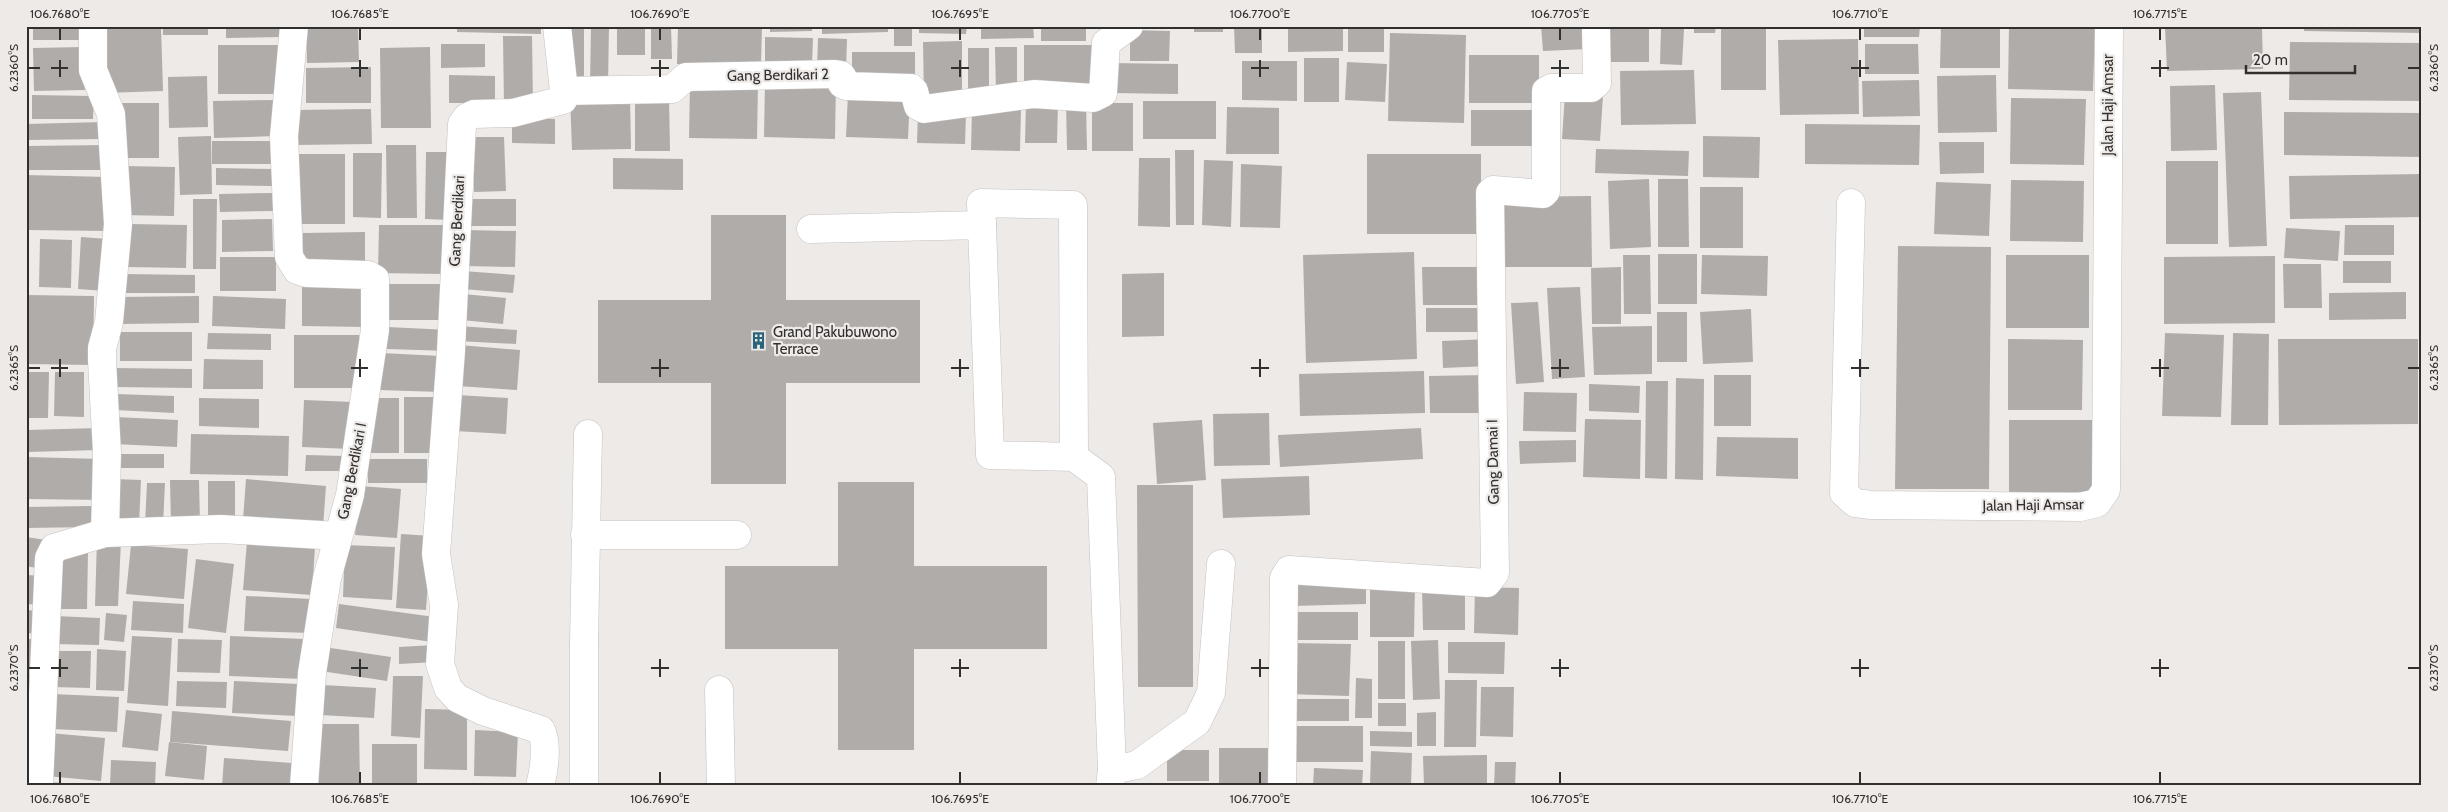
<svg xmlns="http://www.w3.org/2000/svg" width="2448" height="812" font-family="Cabin,sans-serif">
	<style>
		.building { fill: #b0acaa }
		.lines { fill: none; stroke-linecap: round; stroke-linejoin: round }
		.minor-casing { stroke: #c5c1bf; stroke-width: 29 }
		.minor { stroke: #fff; stroke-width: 28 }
		.ticks { fill: none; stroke: #32302f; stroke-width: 2 }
		.labels { text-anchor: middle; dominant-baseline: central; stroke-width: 4.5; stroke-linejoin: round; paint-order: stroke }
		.street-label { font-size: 15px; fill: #32302f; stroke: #eeeae8 }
		.poi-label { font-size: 15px; fill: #32302f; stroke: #eeeae8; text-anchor: start }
		.neatline { fill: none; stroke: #32302f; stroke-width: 2 }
		.ticks-label { font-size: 12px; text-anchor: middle; fill: #32302f }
	</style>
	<rect width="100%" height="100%" fill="#eeeae8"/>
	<g class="building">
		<rect x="33" y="26" width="53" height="14"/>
		<path d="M104,26h57l2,65 -58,2z"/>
		<rect x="163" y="26" width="45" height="9"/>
		<path d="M226,26h54v11l-54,1z"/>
		<path d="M306,26h52l1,36 -52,1z"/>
		<path d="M457,26h84v8l-84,-2z"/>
		<path d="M569,26h15v59h-16z"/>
		<path d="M591,26h18l-1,59h-18z"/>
		<rect x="617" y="26" width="28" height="29"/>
		<path d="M651,26h20l1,33h-21z"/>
		<path d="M678,26h84l-1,39 -84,-1z"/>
		<path d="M770,26h42v5l-42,1z"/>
		<path d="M822,26h66v6l-66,2z"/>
		<rect x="894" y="26" width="18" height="20"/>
		<path d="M919,26h48l-1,8 -47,-1z"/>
		<path d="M981,26h52l1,12 -53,1z"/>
		<rect x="1041" y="26" width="45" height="15"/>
		<rect x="1194" y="26" width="29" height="6"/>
		<path d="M1234,26h28v27h-27z"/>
		<path d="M1288,26h55v25l-55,1z"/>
		<rect x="1348" y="26" width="36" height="26"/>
		<path d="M1452,26h80v3l-80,-1z"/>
		<path d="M1541,26h46l1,23 -45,2z"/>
		<rect x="1607" y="26" width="42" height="36"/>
		<path d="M1694,26h22l-1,7h-21z"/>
		<rect x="1721" y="26" width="45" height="64"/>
		<path d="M1864,26h56l-1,11h-55z"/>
		<path d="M1941,26h59v42h-60z"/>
		<path d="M2009,26h86l-2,65 -85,-2z"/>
		<path d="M2165,26h97l1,43 -96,2z"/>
		<path d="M2304,26h118v7l-118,-2z"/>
		<path d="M1661,28l23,1 -2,36 -22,-1z"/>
		<path d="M1130,30l40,1 -1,30h-39z"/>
		<path d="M1390,33l76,2 -2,88 -76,-2z"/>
		<path d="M503,36h29l1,70h-29z"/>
		<path d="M765,37l48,1 -1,27 -47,-1z"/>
		<path d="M818,38l29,1 -1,30 -29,-1z"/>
		<path d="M1858,39l1,75 -79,1 -2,-75z"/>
		<path d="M962,41v59h-38l-1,-58z"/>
		<path d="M2290,42l131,1v58l-132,-1z"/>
		<path d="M441,44h44v23l-44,1z"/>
		<path d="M1865,44h53l1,30h-54z"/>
		<rect x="218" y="45" width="63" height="49"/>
		<rect x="1024" y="45" width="71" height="41"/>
		<path d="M84,47l1,43 -51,1 -1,-43z"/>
		<path d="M430,47l1,81h-50l-1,-80z"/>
		<path d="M995,47h22v45h-21z"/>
		<rect x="968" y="48" width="21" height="47"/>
		<rect x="852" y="52" width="63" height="31"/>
		<rect x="1469" y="55" width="70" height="48"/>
		<rect x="1304" y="58" width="35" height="44"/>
		<path d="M1242,61h55v40l-55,-1z"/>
		<path d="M1347,62l40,2 -2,38 -40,-2z"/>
		<path d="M1111,63l67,1v30l-67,-1z"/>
		<path d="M371,67v36h-65v-35z"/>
		<path d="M1694,70l2,54 -75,1 -1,-54z"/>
		<path d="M449,75l46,1v27h-46z"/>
		<path d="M1996,75l1,57 -59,1 -1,-57z"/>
		<path d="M207,76l1,51 -39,1 -1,-51z"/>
		<path d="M1919,80l1,36 -57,1 -1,-36z"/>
		<path d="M765,81l71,1 -1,57 -71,-2z"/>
		<path d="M690,83l68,1 -1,55 -68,-1z"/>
		<path d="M2215,85l2,65 -46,1 -1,-65z"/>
		<path d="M2261,92l6,154 -38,1 -6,-154z"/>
		<path d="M848,93l62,2 -2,44 -62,-2z"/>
		<path d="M1565,94l38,2 -3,45 -38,-2z"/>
		<path d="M32,95l62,1 -1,23h-61z"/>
		<path d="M630,95l1,54 -59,1 -2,-54z"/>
		<path d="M635,97h34l1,54h-35z"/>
		<path d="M2011,98l75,1 -2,66 -74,-1z"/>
		<path d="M275,100l1,36 -62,2 -1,-37z"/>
		<path d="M1066,101h20l1,49h-20z"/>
		<rect x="1143" y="101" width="73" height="38"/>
		<path d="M1026,102l32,1 -1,40h-32z"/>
		<rect x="117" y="103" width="42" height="55"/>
		<rect x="1092" y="103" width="41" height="48"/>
		<path d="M1227,107l52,1v46h-53z"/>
		<path d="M972,108l49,1 -1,42 -49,-1z"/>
		<path d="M371,109l1,35 -78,1v-35z"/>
		<path d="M1471,110h69l1,36h-70z"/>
		<path d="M918,112l48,1 -1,31 -48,-1z"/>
		<path d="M2284,112l137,1v44l-137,-2z"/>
		<path d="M512,118l43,1v25l-43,-1z"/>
		<path d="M103,122v17l-76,1v-16z"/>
		<path d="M1805,124l115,1 -1,40 -114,-1z"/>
		<path d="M211,136l1,58 -32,1 -2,-58z"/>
		<path d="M1703,136l57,1 -1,41 -56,-1z"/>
		<path d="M474,137h30l2,54 -32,1z"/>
		<rect x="212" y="141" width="59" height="23"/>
		<path d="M1939,142h45v31l-44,1z"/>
		<path d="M108,145v25h-82v-24z"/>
		<path d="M386,145h30l1,73h-30z"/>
		<path d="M1596,149l93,2 -1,25 -93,-3z"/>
		<path d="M1175,150h19v75h-18z"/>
		<path d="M426,152h26l-2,68 -25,-1z"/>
		<path d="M353,153h29l-1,65 -28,-1z"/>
		<rect x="294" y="154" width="51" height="70"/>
		<rect x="1367" y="154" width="114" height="80"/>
		<path d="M613,158l70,1v31l-70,-1z"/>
		<path d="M1139,158h31v69l-32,-1z"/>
		<path d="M1204,160l29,1 -2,66 -29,-2z"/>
		<rect x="2166" y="161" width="52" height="83"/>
		<path d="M1241,164l41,2 -2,62 -40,-1z"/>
		<path d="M122,166l53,1 -1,49 -53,-1z"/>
		<path d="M216,168l58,1 -1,17 -57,-1z"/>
		<path d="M2422,174v43l-132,2 -1,-43z"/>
		<path d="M26,175l82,2 -1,54 -81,-1z"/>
		<path d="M1649,179l2,68 -41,2 -2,-68z"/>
		<path d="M1658,179h30l1,68h-31z"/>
		<path d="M2011,180l73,1 -1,61 -73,-1z"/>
		<path d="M1936,182l55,2 -2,52 -55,-2z"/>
		<rect x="1700" y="187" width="43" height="61"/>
		<path d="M273,193l1,18 -54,1 -1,-18z"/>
		<path d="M1591,196l1,71h-93l-1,-70z"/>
		<path d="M193,199h24l-1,70h-23z"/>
		<rect x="467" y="199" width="49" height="27"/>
		<path d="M711,215h75v85h134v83h-134v101h-75v-101h-113v-83h113z"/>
		<path d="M272,219l1,32 -51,1v-32z"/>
		<path d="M129,224l58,1 -1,43 -58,-1z"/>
		<path d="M379,225h65l-1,49 -65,-1z"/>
		<path d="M2345,225h49v30h-50z"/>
		<path d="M2286,228l54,3 -2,30 -54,-3z"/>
		<path d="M465,230l51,1 -1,36 -50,-1z"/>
		<path d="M365,232v34h-62v-33z"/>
		<path d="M81,237l27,2 -3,52 -27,-2z"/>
		<path d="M40,239l32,1 -1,48 -32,-1z"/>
		<path d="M1898,246l93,1 -2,242h-94z"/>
		<path d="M1414,252l3,107 -111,4 -3,-108z"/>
		<rect x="1658" y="254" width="39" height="50"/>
		<path d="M1623,255h27l1,59h-27z"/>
		<path d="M1702,255l66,1 -1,40 -66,-2z"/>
		<rect x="2006" y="255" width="83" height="73"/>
		<path d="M2275,256v67l-111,1v-67z"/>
		<rect x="220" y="257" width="56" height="34"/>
		<rect x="2343" y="261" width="48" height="22"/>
		<path d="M2283,264h38l1,44h-38z"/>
		<path d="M1422,267h59v38h-58z"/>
		<path d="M1621,267v57h-29l-1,-56z"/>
		<path d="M463,271l52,4 -2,18 -51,-4z"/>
		<path d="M1164,273v63l-42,1v-63z"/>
		<path d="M123,274l72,1v18h-73z"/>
		<rect x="383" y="284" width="61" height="36"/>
		<path d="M302,285l63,1 -2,41 -61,-1z"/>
		<path d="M1580,287l5,90 -33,2 -5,-91z"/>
		<path d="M2406,292v27l-77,1v-27z"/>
		<path d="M463,294l43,4 -3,26 -42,-4z"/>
		<path d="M26,295l68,1 -1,69 -67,-1z"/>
		<path d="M199,296v27l-79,1 -1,-27z"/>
		<path d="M213,296l73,3 -1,30 -73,-3z"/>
		<path d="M1538,302l6,80 -28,2 -5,-81z"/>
		<rect x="1426" y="308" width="61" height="24"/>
		<path d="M1751,309l2,53 -50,2 -3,-52z"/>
		<rect x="1657" y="312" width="30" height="50"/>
		<path d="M458,326l59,4 -1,14 -59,-3z"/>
		<path d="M1652,326v48l-58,1 -2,-48z"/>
		<path d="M387,327l63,3 -1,21 -62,-2z"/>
		<rect x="120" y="332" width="72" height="29"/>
		<path d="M208,333l63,1v16l-64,-1z"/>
		<path d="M2165,333l59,2 -3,82 -59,-1z"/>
		<path d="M2233,333l36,1 -1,91h-37z"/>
		<rect x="294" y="335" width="65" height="53"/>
		<path d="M1489,339v27l-46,2 -1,-27z"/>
		<path d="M2008,339l75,1 -1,70h-74z"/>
		<path d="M2278,339h140v85l-139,1z"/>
		<path d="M459,345l61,5 -3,40 -60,-4z"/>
		<path d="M381,353l60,3 -1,36 -61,-2z"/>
		<path d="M204,359l59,1v29h-60z"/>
		<path d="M114,368l78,1v19l-79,-1z"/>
		<path d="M1424,371l1,42 -125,3 -1,-42z"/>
		<path d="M26,372h23l-1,46h-22z"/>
		<path d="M55,372h29v45l-30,-1z"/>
		<path d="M1488,375l1,38h-59l-1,-37z"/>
		<rect x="1714" y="375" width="37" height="51"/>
		<path d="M1676,378l28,1 -1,101 -28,-1z"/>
		<path d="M1646,381h22l-1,98 -22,-1z"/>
		<path d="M1589,384l51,2 -1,27 -50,-2z"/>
		<path d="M1524,392l53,1 -1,39 -53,-1z"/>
		<path d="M116,394l58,2v17l-59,-3z"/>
		<path d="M457,395l51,3 -2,36 -51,-3z"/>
		<path d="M404,397h32l-1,56h-31z"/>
		<path d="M199,398l60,1v29l-60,-2z"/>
		<rect x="370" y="398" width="29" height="55"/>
		<path d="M304,400l49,2 -2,47 -49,-2z"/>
		<path d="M1269,413l1,52 -56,1 -1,-52z"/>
		<path d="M115,417l63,3 -1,27 -63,-3z"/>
		<path d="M1585,419l56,1 -1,59 -57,-2z"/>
		<path d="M1202,420l4,60 -49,4 -4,-61z"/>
		<rect x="2009" y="420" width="84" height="72"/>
		<path d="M98,428l1,22 -71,2 -1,-22z"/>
		<path d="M1421,428l2,31 -143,8 -2,-32z"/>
		<path d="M191,434l98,2 -1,40 -98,-2z"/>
		<path d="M1717,437l81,1v41l-82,-3z"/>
		<path d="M1576,440v22l-56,2 -1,-23z"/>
		<rect x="114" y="454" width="50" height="14"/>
		<path d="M306,455l38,1v15h-39z"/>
		<path d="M28,457l74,2 -1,41 -73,-1z"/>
		<rect x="368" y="459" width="59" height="24"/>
		<path d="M1309,476l1,39 -87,3 -2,-39z"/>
		<path d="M114,479l27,1 -2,45 -26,-1z"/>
		<path d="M246,479l80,7 -3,41 -80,-7z"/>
		<path d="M170,480h29l1,44h-29z"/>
		<rect x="208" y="481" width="27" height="35"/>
		<path d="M838,482h76v84h133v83h-133v101h-76v-101h-113v-83h113z"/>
		<path d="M147,483h18l-2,42 -18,-1z"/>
		<path d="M1137,485h56v202h-55z"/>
		<path d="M359,486l42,3 -4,49 -42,-3z"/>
		<path d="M92,506v21l-66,1v-21z"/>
		<path d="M401,534l30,2 -5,74 -30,-2z"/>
		<path d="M26,537l20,3 -5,29 -15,-3z"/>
		<path d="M97,539l24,1 -3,66h-23z"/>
		<path d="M247,541l68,5 -3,49 -69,-5z"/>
		<path d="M131,545l57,4 -4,50 -58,-5z"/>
		<path d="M345,545l50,2 -3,53 -49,-3z"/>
		<path d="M60,551h28l-1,58h-28z"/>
		<path d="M196,559l38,5 -8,69 -38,-5z"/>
		<path d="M26,575l19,1 -2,29 -17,-1z"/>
		<path d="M1366,576v28l-74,2 -1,-28z"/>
		<path d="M1370,583h45l-1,54h-44z"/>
		<path d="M1465,584v46h-42l-1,-45z"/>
		<path d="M1475,587l44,1 -1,47 -44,-2z"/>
		<path d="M246,596l66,3 -1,34 -67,-2z"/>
		<path d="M133,601l51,3 -1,29 -52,-3z"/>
		<path d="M339,604l96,13 -3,25 -96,-14z"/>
		<path d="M26,610l16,1 -2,23 -14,-1z"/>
		<rect x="1292" y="612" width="66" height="28"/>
		<path d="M106,613l21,2 -3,27 -20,-2z"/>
		<path d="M55,616l45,2 -1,27 -45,-1z"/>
		<path d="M132,636l40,2 -4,68 -41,-3z"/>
		<path d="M230,636l75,3 -2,40 -74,-3z"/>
		<path d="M26,639h8l-1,28h-7z"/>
		<path d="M178,639l44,1 -2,33 -43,-1z"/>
		<path d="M1438,640l2,59 -27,1 -2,-59z"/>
		<rect x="1378" y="641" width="27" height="58"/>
		<path d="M1448,642h57l-1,32 -56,-1z"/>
		<path d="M1289,643l62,1 -2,52 -61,-2z"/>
		<path d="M434,645l1,17 -36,2v-17z"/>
		<path d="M324,647l67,10 -4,24 -66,-10z"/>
		<path d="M97,649l29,2 -2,40 -28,-1z"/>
		<path d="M54,651h37l-1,37 -37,-1z"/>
		<path d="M26,675l11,1 -3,47h-8z"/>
		<path d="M393,676h30l-3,62 -29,-2z"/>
		<path d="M1356,678l16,1v39h-17z"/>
		<path d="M1445,680h32l-1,67h-32z"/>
		<path d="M177,681l50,1 -1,26 -50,-2z"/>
		<path d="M234,681l65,3 -1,32 -66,-3z"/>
		<path d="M323,685l53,3 -2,30 -54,-3z"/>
		<path d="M1481,687h33l-1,50 -33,-1z"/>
		<path d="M53,694l66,3 -2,35 -65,-3z"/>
		<rect x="1291" y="699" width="58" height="22"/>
		<rect x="1378" y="703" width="28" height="23"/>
		<path d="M425,709l42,1v60l-43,-1z"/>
		<path d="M126,710l36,4 -4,37 -36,-4z"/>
		<path d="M172,711l119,10 -3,30 -118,-9z"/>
		<path d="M1436,712v34h-19v-33z"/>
		<path d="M314,724h45l1,62h-45z"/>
		<rect x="1295" y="726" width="68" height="36"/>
		<path d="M475,730l43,2 -2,45 -42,-1z"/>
		<path d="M1370,731l42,1v15l-42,-1z"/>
		<path d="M50,733l55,5 -4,43 -55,-5z"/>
		<path d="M169,742l38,4 -3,34 -39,-4z"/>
		<rect x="372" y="744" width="45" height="42"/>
		<rect x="1219" y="748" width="57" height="35"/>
		<rect x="1167" y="750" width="42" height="31"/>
		<path d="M1371,751l41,2 -1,33h-41z"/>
		<path d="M1487,755v31h-63l-1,-30z"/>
		<path d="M224,758l68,5 -1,23h-69z"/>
		<path d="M111,760l45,2 -1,24h-45z"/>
		<path d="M1495,762h21l-1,24h-21z"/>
		<path d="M1314,768l49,2 -1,16h-49z"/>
		<path d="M46,782l36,2v2h-36z"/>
	</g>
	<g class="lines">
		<defs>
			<g id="minor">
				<path d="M93,26v44l18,44 7,110 -9,98 -7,26v12l5,93 -2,80"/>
				<path d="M294,26l-10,110 5,121 8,13 9,3 62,2 7,4v51l-25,165 -23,83 -15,95 -8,113"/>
				<path d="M564,91l108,-2 14,-12 149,-3 6,1 2,3 -1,6 4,2 65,2 3,3 4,15 6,3 110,-15 59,4 10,-5 3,-50 23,-17"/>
				<path d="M1851,203l-7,290 11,10 16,2 209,2 17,-4 9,-13 3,-464"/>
				<path d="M982,225l-1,-22 92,2 1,252"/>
				<path d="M811,229l171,-4 8,230 84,2 27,20 11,293 -2,16"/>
				<path d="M585,535h152"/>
				<path d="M719,690l2,96"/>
				<path d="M1112,770l25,-5 60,-43 14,-29 10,-129"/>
				<path d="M39,786l10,-228 5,-10 51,-15 116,-4 117,7"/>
				<path d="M540,786c4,-15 8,-42 1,-56l-58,-19 -26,-13 -9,-10 -8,-24 4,-59 -8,-51 15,-203 11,-227 5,-7 7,-3 39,-1 50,-13 1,-9 -7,-65"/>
				<path d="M584,786v-144l4,-208"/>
				<path d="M1282,786l2,-208 5,-8 198,13 8,-10 -5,-380 3,-3 50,4 3,-3v-100l5,-3h40l6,-5 -1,-57"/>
			</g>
		</defs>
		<use href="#minor" class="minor-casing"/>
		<use href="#minor" class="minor"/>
	</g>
	<path class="ticks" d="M60,28v12M360,28v12M660,28v12M960,28v12M1260,28v12M1560,28v12M1860,28v12M2160,28v12M60,60v17M360,60v17M660,60v17M960,60v17M1260,60v17M1560,60v17M1860,60v17M2160,60v17M28,68h12M51,68h17M351,68h17M651,68h18M951,68h18M1251,68h18M1551,68h18M1851,68h18M2151,68h18M2408,68h12M60,359v18M360,359v18M660,359v18M960,359v18M1260,359v18M1560,359v18M1860,359v18M2160,359v18M28,368h12M51,368h17M351,368h17M651,368h18M951,368h18M1251,368h18M1551,368h18M1851,368h18M2151,368h18M2408,368h12M60,659v18M360,659v18M660,659v18M960,659v18M1260,659v18M1560,659v18M1860,659v18M2160,659v18M28,668h12M51,668h17M351,668h17M651,668h18M951,668h18M1251,668h18M1551,668h18M1851,668h18M2151,668h18M2408,668h12M60,772v12M360,772v12M660,772v12M960,772v12M1260,772v12M1560,772v12M1860,772v12M2160,772v12"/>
	<defs>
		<symbol id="building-bare" viewBox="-9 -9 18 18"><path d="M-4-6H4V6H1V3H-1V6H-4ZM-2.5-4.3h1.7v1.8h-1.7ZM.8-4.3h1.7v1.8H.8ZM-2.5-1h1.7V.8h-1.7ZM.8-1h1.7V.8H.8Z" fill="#29647c" stroke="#eeeae8" stroke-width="2.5" paint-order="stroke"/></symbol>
	</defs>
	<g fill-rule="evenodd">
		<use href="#building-bare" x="746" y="328" width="25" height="25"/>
	</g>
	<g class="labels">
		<g class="street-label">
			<text transform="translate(778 75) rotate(-1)">Gang Berdikari 2</text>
			<text transform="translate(2108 105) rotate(-90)">Jalan Haji Amsar</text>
			<text transform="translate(457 221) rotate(-87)">Gang Berdikari</text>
			<text transform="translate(1493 462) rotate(-91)">Gang Damai I</text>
			<text transform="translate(352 471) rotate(-79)">Gang Berdikari I</text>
			<text transform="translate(2033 505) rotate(-1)">Jalan Haji Amsar</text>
		</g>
		<g class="poi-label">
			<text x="773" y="332">Grand Pakubuwono<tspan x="773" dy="17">Terrace</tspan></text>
		</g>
	</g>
	<rect width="2448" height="812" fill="none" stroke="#eeeae8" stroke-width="55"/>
	<path d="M2246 65v8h109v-8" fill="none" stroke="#32302f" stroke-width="2.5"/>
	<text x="2253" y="65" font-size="15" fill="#32302f" stroke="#eeeae8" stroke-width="4" paint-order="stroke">20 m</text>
	<rect x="28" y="28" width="2392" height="756" class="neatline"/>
	<g class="ticks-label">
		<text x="60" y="18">106.7680°E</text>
		<text x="360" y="18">106.7685°E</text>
		<text x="660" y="18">106.7690°E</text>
		<text x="960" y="18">106.7695°E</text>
		<text x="1260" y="18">106.7700°E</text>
		<text x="1560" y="18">106.7705°E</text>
		<text x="1860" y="18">106.7710°E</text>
		<text x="2160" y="18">106.7715°E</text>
		<text transform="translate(14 68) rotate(-90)" y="4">6.2360°S</text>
		<text transform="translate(2434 68) rotate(-90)" y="4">6.2360°S</text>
		<text transform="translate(14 368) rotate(-90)" y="4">6.2365°S</text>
		<text transform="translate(2434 368) rotate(-90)" y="4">6.2365°S</text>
		<text transform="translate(14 668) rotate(-90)" y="4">6.2370°S</text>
		<text transform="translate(2434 668) rotate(-90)" y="4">6.2370°S</text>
		<text x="60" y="803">106.7680°E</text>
		<text x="360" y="803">106.7685°E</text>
		<text x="660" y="803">106.7690°E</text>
		<text x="960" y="803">106.7695°E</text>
		<text x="1260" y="803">106.7700°E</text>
		<text x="1560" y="803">106.7705°E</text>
		<text x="1860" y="803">106.7710°E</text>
		<text x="2160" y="803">106.7715°E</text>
	</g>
</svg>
